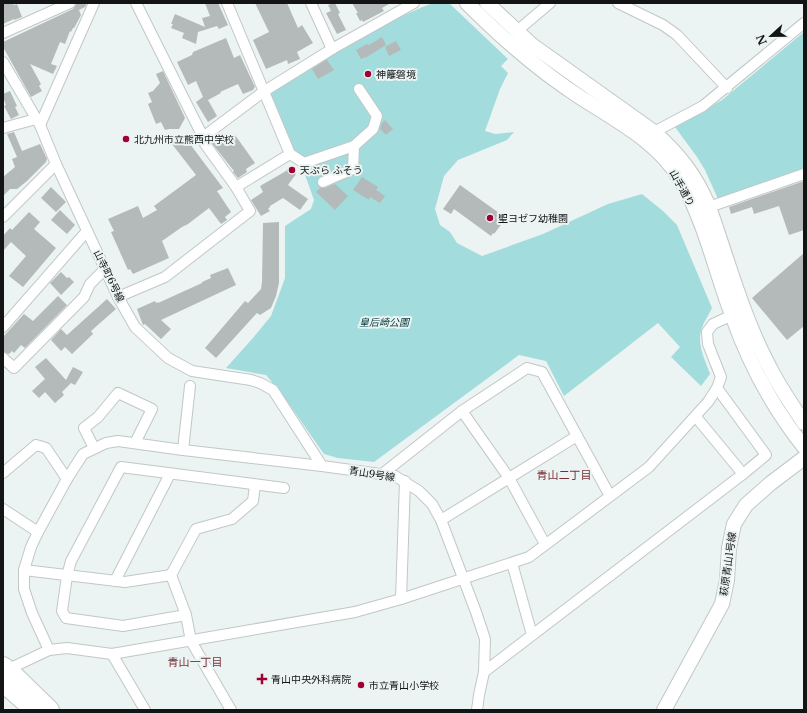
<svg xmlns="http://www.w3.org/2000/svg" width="807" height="713" font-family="'Libre Baskerville','Noto Sans JP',serif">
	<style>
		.green { fill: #a3dcdc }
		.building { fill: #b4baba }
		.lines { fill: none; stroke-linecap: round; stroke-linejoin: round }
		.street-casing { stroke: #c1c7c7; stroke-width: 12 }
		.secondary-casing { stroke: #c1c7c7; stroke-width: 16 }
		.highway-casing { stroke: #c1c7c7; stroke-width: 20 }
		.street { stroke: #fff; stroke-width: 10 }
		.secondary { stroke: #fff; stroke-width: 14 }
		.highway { stroke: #fff; stroke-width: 18 }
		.poi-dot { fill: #a10131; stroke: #ecf3f3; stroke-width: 1.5 }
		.labels { text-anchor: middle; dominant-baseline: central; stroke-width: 4; stroke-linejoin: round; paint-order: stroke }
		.poi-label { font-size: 10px; fill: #131515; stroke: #ecf3f3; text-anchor: start }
		.street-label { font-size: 10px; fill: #131515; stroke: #ecf3f3 }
		.park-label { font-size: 10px; font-style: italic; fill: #023a3b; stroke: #ecf3f3 }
		.neighbourhood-label { font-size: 11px; fill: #762f36; stroke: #ecf3f3 }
	</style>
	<rect width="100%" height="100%" fill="#ecf3f3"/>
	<g class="green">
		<path d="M433,3h16l59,56 -7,7 7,7 -8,16 -15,42 10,3 19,-2 -7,8 -49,20 -14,16 -9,33 5,16 10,7 7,11 25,13 61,-22 65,-30 34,-10 21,17 14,14 35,83c-3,7 -8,13 -10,20 -6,15 3,32 8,46l-9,12 -30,-29 9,-10 -22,-24 -94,73 -18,-35 -27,-6 -145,107 -36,-4 -14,-4 -42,-60 -16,-19 -40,-7 27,-30 18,-22 14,-38v-52l26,-17 3,-9 -10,-28 -36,-78c52,-32 107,-69 165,-91z"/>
		<path d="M804,32v136l-86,31 -13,-29 -8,-13 -22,-30 47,-27z"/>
	</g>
	<g class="building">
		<path d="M3,3h9l2,2 3,-1 5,13 -8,3v-1l-11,5z"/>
		<path d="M76,3h11l-2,4 -6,3 2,5 -1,2 -6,11h-1l-2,4 -1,-1 -5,13 -5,-2 -9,22 6,2 -4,8 -23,-10 11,20 -2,2 3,5 -11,6 -28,-50v-5l70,-33 2,-3z"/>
		<path d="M205,3h13l10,22 -9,4 -2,-3 -19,6 -2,12 -14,-6 2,-5 -13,-5 2,-4h-2l4,-10 30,13 -3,-9 8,-2z"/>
		<path d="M255,3h32l11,25 4,-3 11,18 -16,9 3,7 -12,5 -1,-4 -21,9 -13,-29 16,-8z"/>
		<path d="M334,3h1l5,10 -2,1 8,16 -9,4 -11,-21 5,-2 -3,-6z"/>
		<path d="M352,3h39l-9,5 2,3 -21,11 -1,-2 -2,1 -4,-8h2z"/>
		<path d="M382,37l4,8 -21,13v-1l-4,2 -5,-9 11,-6 2,1z"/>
		<path d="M226,38l8,20 6,-3 15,32 -2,3 -10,4 -5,-10 -18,8 1,1 -13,7 9,16 -9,6 -12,-20 7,-5 -7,-16 -8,4 -11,-23 15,-7 1,-3z"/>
		<path d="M396,41l5,9 -12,6 -4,-9z"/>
		<path d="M326,60h1l7,10 -16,9 -6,-10z"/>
		<path d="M163,71l22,47 -6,11h-10l-4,1 -4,-8 -5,2 -8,-20 4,-2 -4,-9 5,-2 7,-8 -4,-9z"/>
		<path d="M10,91l7,15 -2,1 4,8 -8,4 -7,-13 2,-1 -3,-8v-3z"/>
		<path d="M385,120l8,9 -7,6 -6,-6 2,-6z"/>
		<path d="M14,132l8,19 18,-7 7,15 -1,3 -19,19 -10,8h-7l-7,7v-19l12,-10 -3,-8 5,-2 -10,-23z"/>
		<path d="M218,134l6,9 11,-8 20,28 -9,6 1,3 -9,6 -5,-6 1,-1 -23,-29v-2z"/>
		<path d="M184,136l39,52 -6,3 14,21 -6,5 2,3 -6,4 -12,-16 -21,16 -6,3 -20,14 7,17 -36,16 -3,-5 -2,1 -17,-38 3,-1 -6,-12 30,-13 5,12 14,-8 -3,-4 42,-31 -24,-31z"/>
		<path d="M289,167l6,3 -1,3 2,1 -8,11 20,14 -8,11 -17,-12 -13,8v1l-2,2 2,2 -9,5 -10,-16 12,-8 -3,-6 26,-15z"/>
		<path d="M362,177l16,10 -2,3 9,6 -5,7 -10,-6 -1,3 -16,-10z"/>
		<path d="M804,181v49l-15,5 -10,-29 -25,8 -2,-7 -21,7 -2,-7z"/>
		<path d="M335,184l13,12 -13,14 -19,-18 4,-4h5z"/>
		<path d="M460,185l46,33 -12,16 -1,-1 -2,3 -37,-27 -3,5 -8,-5z"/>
		<path d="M51,187l15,15 -10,10 -15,-14z"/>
		<path d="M60,210l15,15 -8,9 -16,-14z"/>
		<path d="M29,212l11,10 -6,7 22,19 -33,39 -14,-11 17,-20 -15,-14 -8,9v-15l7,-8 2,2z"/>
		<path d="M279,222v61l-3,13 -5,12 -11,7 -3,-2 -41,45 -11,-10 40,-47 3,2 13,-14 1,-7 1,-59z"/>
		<path d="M804,253v73l-17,14 -35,-42z"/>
		<path d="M228,268l8,17 -75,35 10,9 -10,10 -16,-15 -2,1 -6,-16 18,-8 1,2 2,-1v1l44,-20v-1l9,-4 -1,-3z"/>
		<path d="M61,272l6,6 2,-1 5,5 -13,13 -11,-12z"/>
		<path d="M58,296l9,9 -42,43 -4,-3 -7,8 -2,-2 -3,3 -6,-2v-15l21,-23 9,7z"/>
		<path d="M107,299l9,10 -25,22 2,3 -21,20 -7,-7 -4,4 -10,-11 10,-11 6,6z"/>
		<path d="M46,358l20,22 7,-13 10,5 -8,13 -4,-2 -9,9 2,3 -9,8 -10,-11 -6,6 -7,-7 13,-12 -10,-12z"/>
	</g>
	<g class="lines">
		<defs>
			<g id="street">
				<path d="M227,3l63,151 -54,33"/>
				<path d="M311,3l21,46"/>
				<path d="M618,3l45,22 14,10 50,53"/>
				<path d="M517,31l33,-28"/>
				<path d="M3,33l67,-30"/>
				<path d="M3,62l37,63 16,39 62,133 17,30 33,31 24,13 59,9 9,3 13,7 49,76 73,10 24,15 13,13 9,16 35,92 9,27 -1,33 -5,23 -2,15"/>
				<path d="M40,125l54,-122"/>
				<path d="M3,128l33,-9"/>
				<path d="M650,136l4,-4 49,-26 101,-83"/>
				<path d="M203,137l60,-45 69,-43 82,-46"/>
				<path d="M290,154l14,9 50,-17 19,-17 4,-13 -18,-27"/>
				<path d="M323,182l30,-13 1,-23"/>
				<path d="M709,207l95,-33"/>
				<path d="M3,217l53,-53"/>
				<path d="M118,297l47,-20 85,-66 -14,-24 -31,-43 -2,-7 -67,-134"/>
				<path d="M3,327l84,-96"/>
				<path d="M3,358l11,10 70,-71 6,-13 15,-15"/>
				<path d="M717,388l49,67 -23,19"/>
				<path d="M462,411l47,67 36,66"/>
				<path d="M94,448l-10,-20 14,-11 20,-24 34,16 -17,34"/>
				<path d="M183,450l7,-64"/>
				<path d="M3,473l33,-28 10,3 21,31"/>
				<path d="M381,475l81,-64 65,-43 15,4 68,124"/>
				<path d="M3,509l35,23"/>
				<path d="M441,520l136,-84"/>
				<path d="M512,563l20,72"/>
				<path d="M24,570l101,12 46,-7 15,40 5,26 40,69"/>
				<path d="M171,575l25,-46 36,-10 21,-18 2,-16"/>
				<path d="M115,581l55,-107"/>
				<path d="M401,599l4,-118"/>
				<path d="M186,615l-63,11 -57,-8 -4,-7 5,-35 4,-15 50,-94 163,21"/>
				<path d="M49,650l-17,-37 -8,-24v-19l7,-23 7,-15 29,-53 16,-25 23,-11 12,-2 65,9 139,16"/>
				<path d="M112,654l33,56"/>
				<path d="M484,672l259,-198 -47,-57"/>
				<path d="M8,673l7,-7 34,-16 18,-2 45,6 243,-42 46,-13 128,-42 120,-90 59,-65 9,-14 4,-11 -13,-33 -1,-12 6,-8 24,-11"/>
			</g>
			<g id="secondary">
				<path d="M467,3c31,31 64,61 101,86 38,27 87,48 112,90 25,42 35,91 52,136 17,48 40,92 72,132"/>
				<path d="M487,3l45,42 122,87c25,22 42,44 55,75 19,54 34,111 61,161 10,20 22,37 34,55"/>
				<path d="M664,710l58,-106 5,-24 2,-32 5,-24 12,-19 25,-22 33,-25"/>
			</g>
			<g id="highway">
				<path d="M3,666l7,5 40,39"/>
				<path d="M3,683l31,27"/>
			</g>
		</defs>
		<use href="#street" class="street-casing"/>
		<use href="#secondary" class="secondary-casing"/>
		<use href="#highway" class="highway-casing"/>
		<use href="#street" class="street"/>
		<use href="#secondary" class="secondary"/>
		<use href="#highway" class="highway"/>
	</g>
	<g class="poi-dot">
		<circle cx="368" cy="74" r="4"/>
		<circle cx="126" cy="139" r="4"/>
		<circle cx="292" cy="170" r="4"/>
		<circle cx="490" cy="218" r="4"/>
		<path d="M260 673h4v4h4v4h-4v4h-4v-4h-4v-4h4z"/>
		<circle cx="361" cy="685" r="4"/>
	</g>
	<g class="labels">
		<g class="poi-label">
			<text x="376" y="74">神籬磐境</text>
			<text x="134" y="139">北九州市立熊西中学校</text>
			<text x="300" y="170">天ぷら ふそう</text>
			<text x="498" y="218">聖ヨゼフ幼稚園</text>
			<text x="271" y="679">青山中央外科病院</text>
			<text x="369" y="685">市立青山小学校</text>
		</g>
		<g class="street-label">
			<text transform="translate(682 188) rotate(61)">山手通り</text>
			<text transform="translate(109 276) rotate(64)">山寺町6号線</text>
			<text transform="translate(372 474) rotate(9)">青山9号線</text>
			<text transform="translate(728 564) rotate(-82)">萩原青山1号線</text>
		</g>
		<g class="park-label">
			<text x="384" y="322">皇后崎公園</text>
		</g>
		<g class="neighbourhood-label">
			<text x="564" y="475">青山二丁目</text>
			<text x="195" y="662">青山一丁目</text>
		</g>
	</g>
	<rect width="807" height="713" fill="none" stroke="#131515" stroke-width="8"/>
	<g transform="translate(771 36) rotate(248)" stroke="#ecf3f3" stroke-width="3" paint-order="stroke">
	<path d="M0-3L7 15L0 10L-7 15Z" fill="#131515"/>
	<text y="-6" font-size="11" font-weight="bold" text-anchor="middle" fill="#131515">N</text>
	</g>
</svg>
